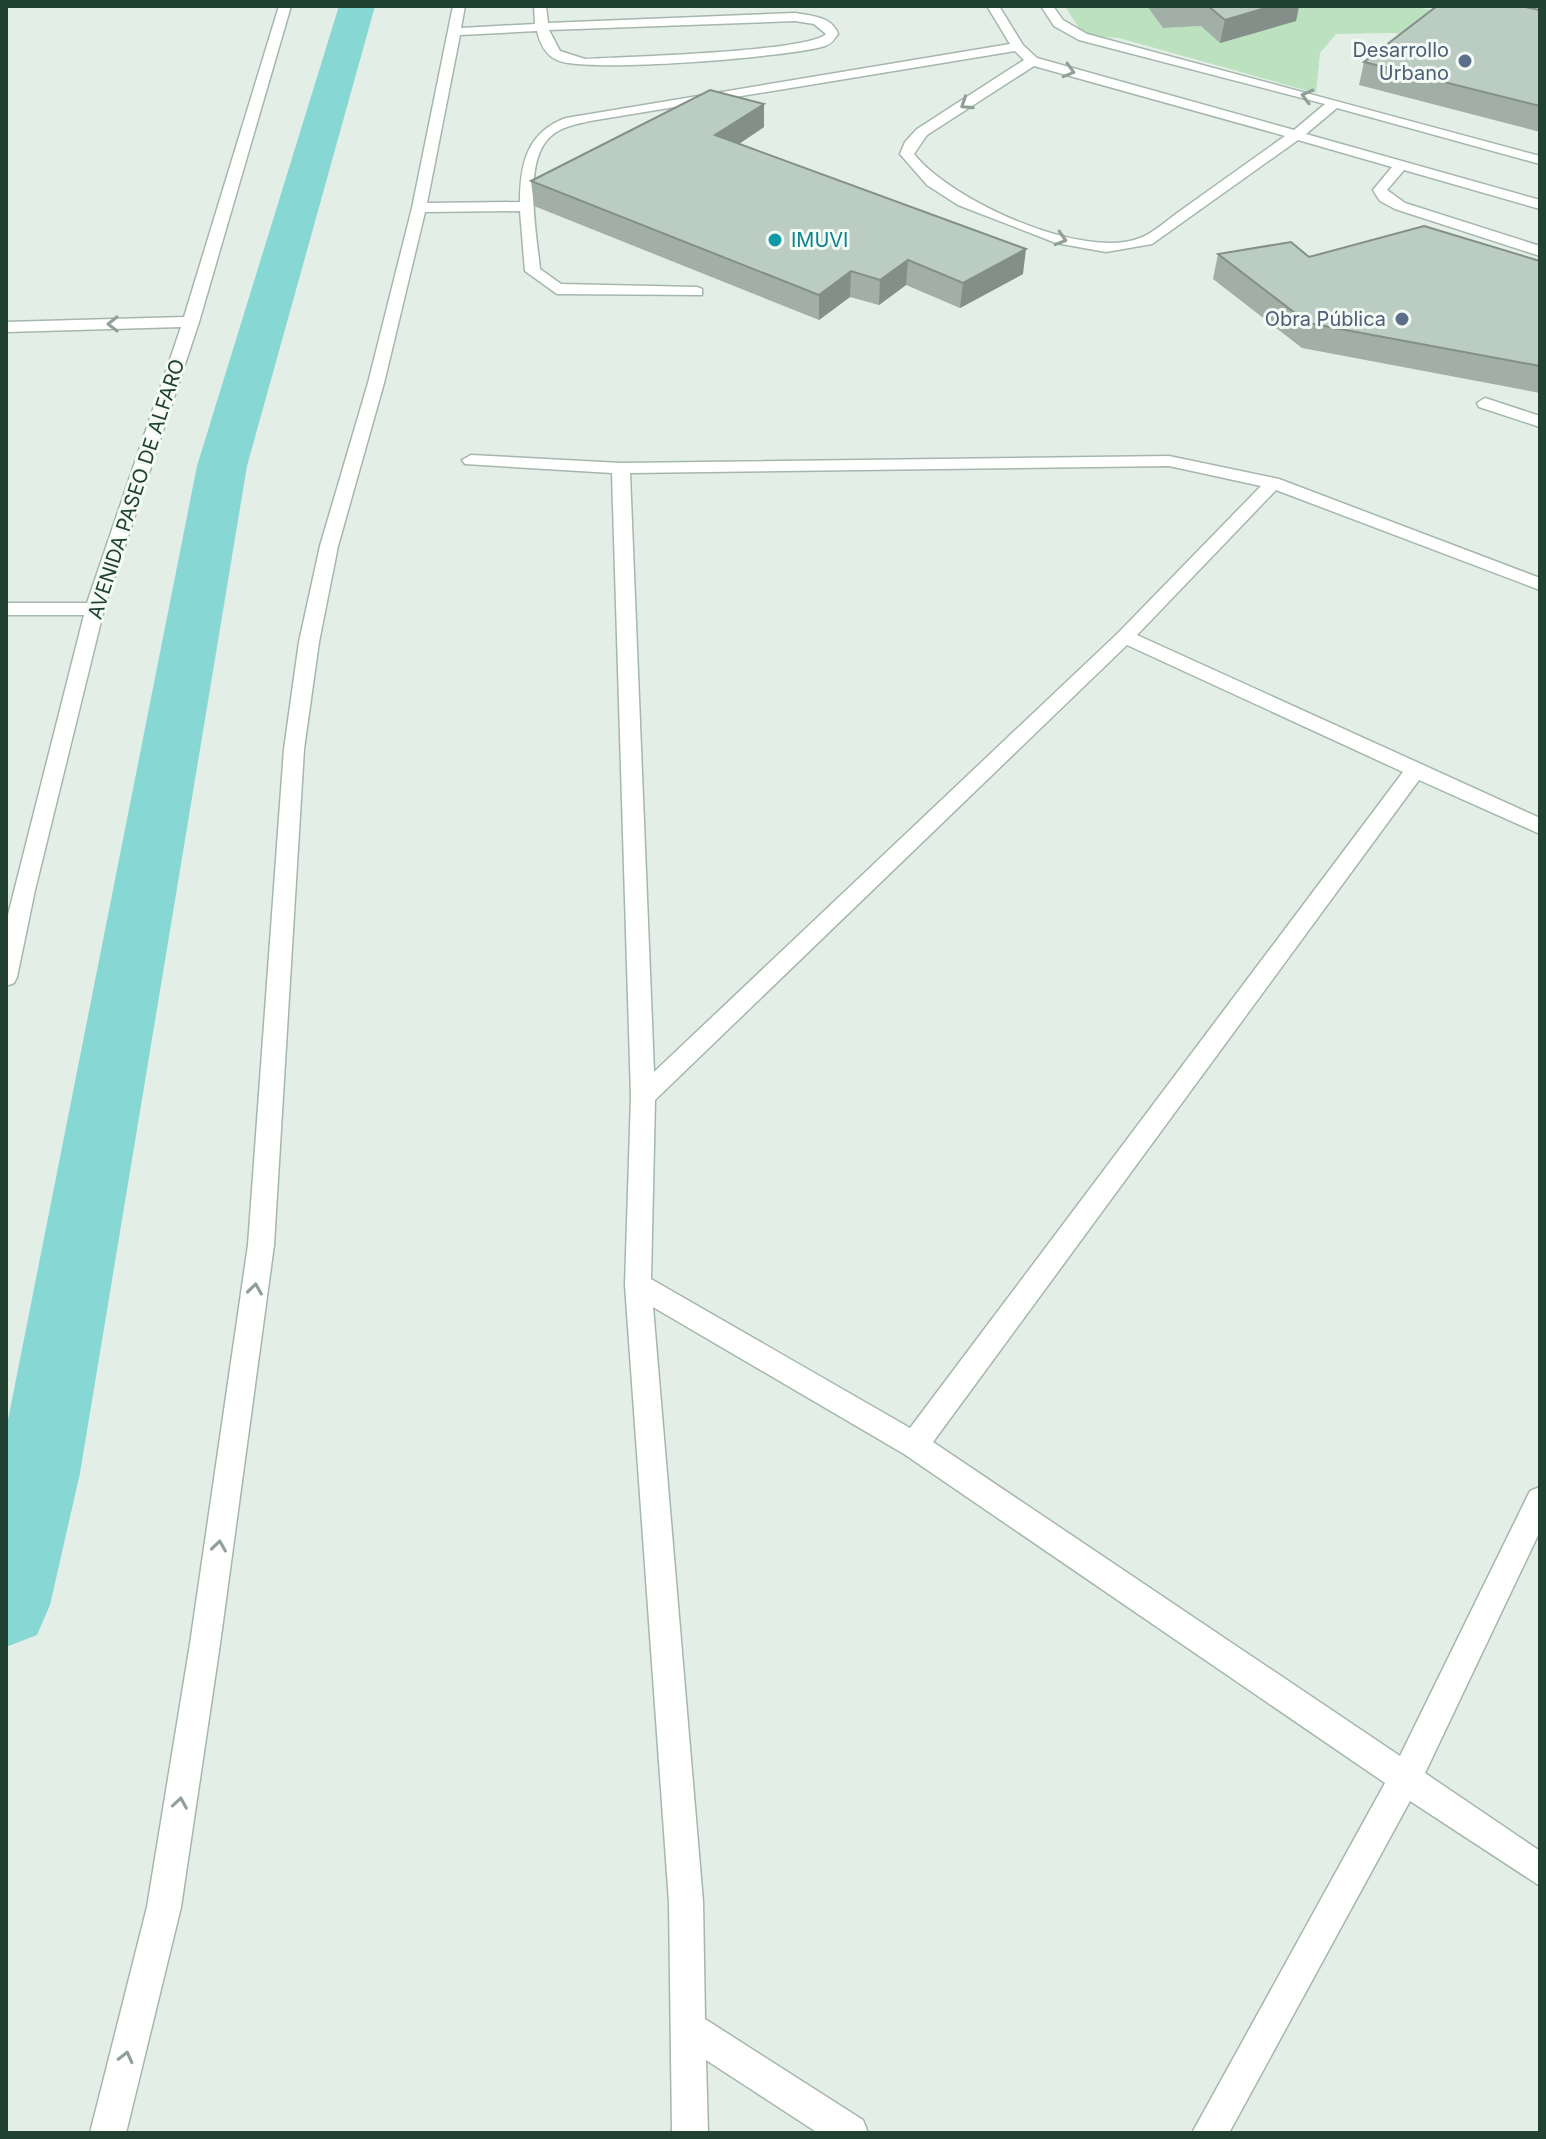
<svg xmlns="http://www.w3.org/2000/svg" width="1546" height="2139" font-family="Inter,sans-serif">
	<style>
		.green { fill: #bbe1be }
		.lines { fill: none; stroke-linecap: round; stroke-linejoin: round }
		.canal { fill: #87d7d4; fill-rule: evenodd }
		.minor-casing { stroke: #a5b7ad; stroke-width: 3 }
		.minor { fill: #fff; fill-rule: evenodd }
		.wall { fill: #a1afa7 }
		.shaded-wall { fill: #838f88 }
		.building { fill: #bbccc2; stroke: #838f88; stroke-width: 2 }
		.oneway { stroke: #90a099 }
		.service-dot { fill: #5c6f8a; stroke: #f4faf6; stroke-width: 3 }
		.culture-dot { fill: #0f9aa8; stroke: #f4faf6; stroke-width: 3 }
		.labels { text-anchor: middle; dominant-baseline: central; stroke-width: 6; stroke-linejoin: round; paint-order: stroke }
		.far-service-label { font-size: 20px; fill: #4e5e75; stroke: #f4faf6; text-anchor: end }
		.far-culture-label { font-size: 20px; fill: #0d838f; stroke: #f4faf6; text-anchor: start }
		.far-street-label { font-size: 20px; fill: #214133; stroke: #f4faf6 }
	</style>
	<rect width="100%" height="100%" fill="#e3eee7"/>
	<path class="green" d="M1065,6h82l16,22 38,-2 92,-20h119l38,8 -30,23 -27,-4 -57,1 -16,19 -4,40 -197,-55 -35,-2z"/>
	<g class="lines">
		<path class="canal" d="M339,6h36l-128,460 -167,1007 -30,132 -13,30 -31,12v-217l191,-964z"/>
		<defs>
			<g id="minor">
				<path d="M279,6h12l-92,316 -95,287 -69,281 -18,87 -3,6 -8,3v-63l78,-308h-78v-12h81l94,-276 -175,5v-10l178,-5z"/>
				<path d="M453,6h12l-4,22 74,-4 -1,-18h12l2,17 247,-10c16,3 37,3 43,21 -4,5 -6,10 -13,12 -35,11 -240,28 -268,14 -12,-5 -17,-17 -20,-29l-77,4 -33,168 93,-1c0,-38 7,-70 46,-84l444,-74 -23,-38h12l24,39 14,13 257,72 31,-26 -246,-64 -25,-14 -13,-20h12l10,14 24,14 453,122v8l-203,-56 -31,26 234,66v9l-136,-39 -17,20 18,13 135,43v10l-145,-47 -15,-8 -7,-11 19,-23 -94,-27 -146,104 -46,8 -50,-9 -98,-38 -31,-20 -27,-31 5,-12 12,-13 107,-69 -9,-9 -425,70c-13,3 -30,6 -40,16 -28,26 -13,98 -10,132l21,15 136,3 5,2v6l-145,-1 -32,-23 -5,-60 -95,1 -41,171 -46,163 -19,96 -15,107 -30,496 -54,399 -39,263 -55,226h-36l57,-226 43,-263 58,-399 36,-496 15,-107 21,-96 48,-163 44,-175zM795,21l19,3 12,10c-17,18 -205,23 -241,25l-25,-8 -11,-21zM1034,66l251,70c-35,25 -70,50 -105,75 -12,8 -26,22 -40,27 -57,23 -190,-38 -226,-84l13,-19z"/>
				<path d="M1485,398l55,18v11l-61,-20 -2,-4z"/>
				<path d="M471,455l150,8 548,-7 110,23 261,99v12l-264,-100 -139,145 403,183v16l-121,-54 -486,662 467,314 130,-265 10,-4v44l-115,242 115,78v35l-130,-85 -181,332h-37l193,-350 -481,-329 -251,-147 50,595 2,117 158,101 5,13h-50l-112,-73 2,73h-36l-3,-231 -44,-617 6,-188 -19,-624 -147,-9 -3,-4zM1169,466l92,20 -143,147 -464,439 -24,-599zM1127,645l276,127 -493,656 -259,-149 4,-179z"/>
			</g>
		</defs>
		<use href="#minor" class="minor-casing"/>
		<use href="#minor" class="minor"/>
	</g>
	<g class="wall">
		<path d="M1147,6h152l-3,15 -76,22 -19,-17 -38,2z"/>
		<path d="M1540,10v122l-181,-47 5,-23z"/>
		<path d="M764,104v23l-25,17 284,130 -63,34 -54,-23 -27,20 -29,-8 -31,23 -285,-114 -3,-25z"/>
		<path d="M1218,254l91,3 231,4v132l-238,-45 -89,-69z"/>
	</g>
	<g class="shaded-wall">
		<path d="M1272,6h27l-3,15 -76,22 5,-23z"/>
		<path d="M764,104v23l-49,33v-25z"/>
		<path d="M1026,249l-3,25 -63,34 3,-25z"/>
		<path d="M908,260l-2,25 -27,20 1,-25z"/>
		<path d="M851,271l-1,26 -31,23v-25z"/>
	</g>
	<g class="building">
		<path d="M1208,6h64l-47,14z"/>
		<path d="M1437,6h84l19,4v96l-176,-44z"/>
		<path d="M710,90l54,14 -49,31 311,114 -63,34 -55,-23 -28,20 -29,-9 -32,24 -288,-114z"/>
		<path d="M1424,226l116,35v105l-232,-43 -90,-69 73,-12 18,15z"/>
	</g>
	<defs><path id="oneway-chevron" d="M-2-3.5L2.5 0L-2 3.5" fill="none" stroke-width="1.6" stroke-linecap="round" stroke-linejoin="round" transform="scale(2)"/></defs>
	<g class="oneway">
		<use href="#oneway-chevron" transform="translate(1069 71) rotate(16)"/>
		<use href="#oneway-chevron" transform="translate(1307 96) rotate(-165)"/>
		<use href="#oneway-chevron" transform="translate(966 104) rotate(147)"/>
		<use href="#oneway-chevron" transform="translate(1061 239) rotate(17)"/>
		<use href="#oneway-chevron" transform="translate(113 324) rotate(179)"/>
		<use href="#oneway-chevron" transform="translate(255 1289) rotate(-82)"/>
		<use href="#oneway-chevron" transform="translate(219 1546) rotate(-82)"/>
		<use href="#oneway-chevron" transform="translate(180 1803) rotate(-81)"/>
		<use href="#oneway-chevron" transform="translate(126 2057) rotate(-76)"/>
	</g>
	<g class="service-dot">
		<circle cx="1465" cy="61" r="8"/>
		<circle cx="1402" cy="319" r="8"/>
	</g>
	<circle class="culture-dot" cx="775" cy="240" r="8"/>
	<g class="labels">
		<g class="far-service-label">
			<text x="1449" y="50">Desarrollo<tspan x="1449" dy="23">Urbano</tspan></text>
			<text x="1386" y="319">Obra Pública</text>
		</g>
		<g class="far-culture-label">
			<text x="791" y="240">IMUVI</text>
		</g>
		<g class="far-street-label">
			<text transform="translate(136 489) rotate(-72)">AVENIDA PASEO DE ALFARO</text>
		</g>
	</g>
	<rect width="1546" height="2139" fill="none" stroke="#214133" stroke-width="16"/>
</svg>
